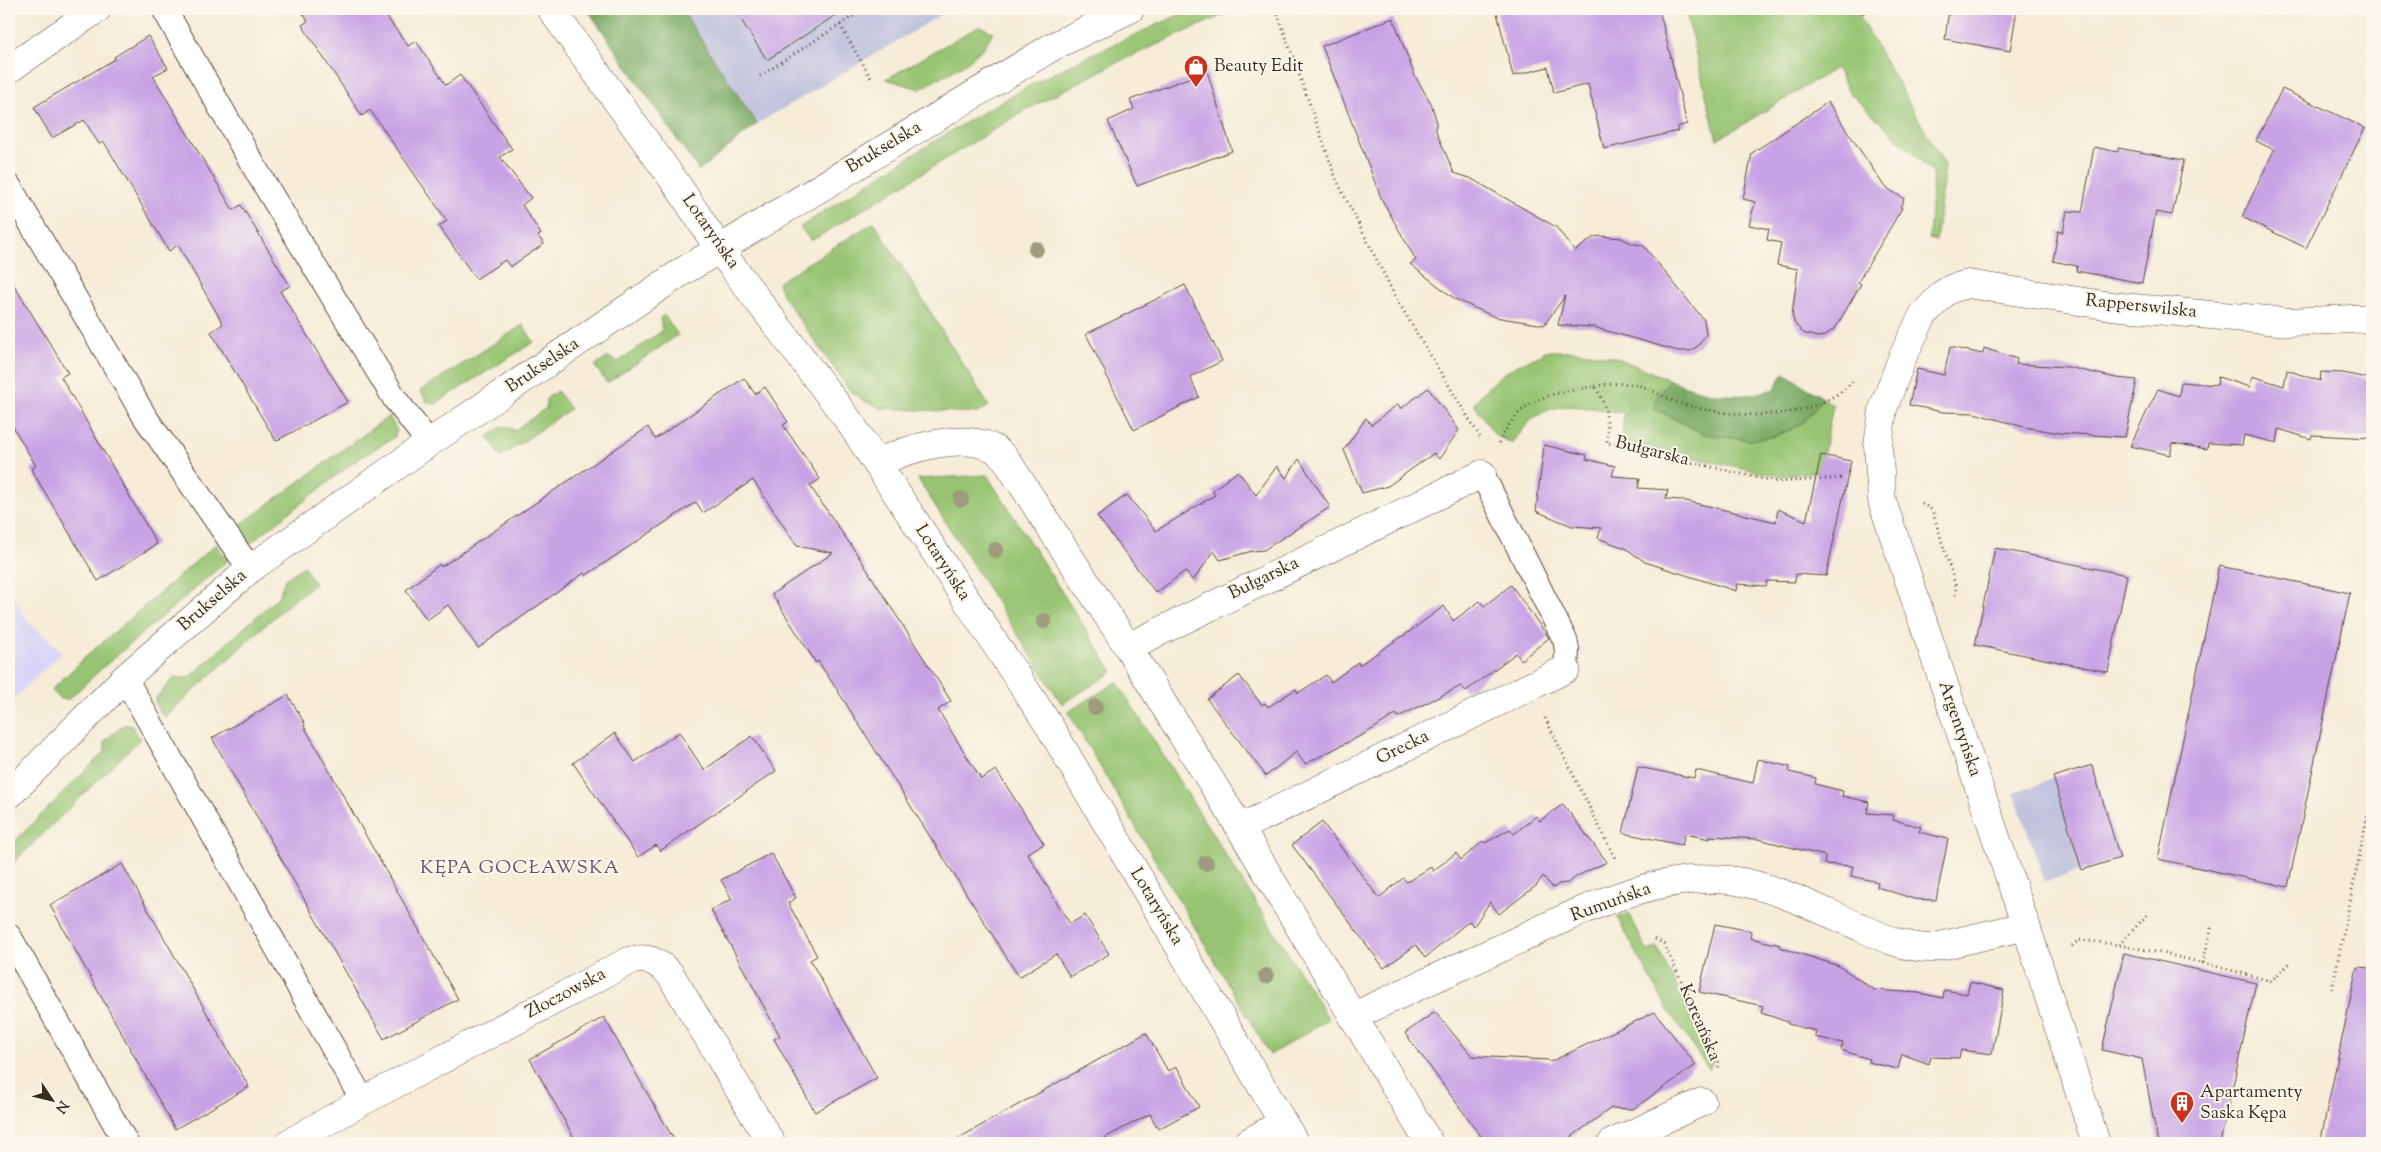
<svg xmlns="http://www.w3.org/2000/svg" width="2381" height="1152" font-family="'Sorts Mill Goudy',serif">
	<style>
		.built { fill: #dbd6f7 }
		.industrial { fill: #c1c2dd }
		.green { fill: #97c472; stroke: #697748 }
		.forest { fill: #79aa64; stroke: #5a6a41 }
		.building { fill: #c7a3e5 }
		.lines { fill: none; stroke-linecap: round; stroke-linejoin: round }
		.lane-casing { stroke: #57473a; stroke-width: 26 }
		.street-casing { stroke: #57473a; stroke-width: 29 }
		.path { stroke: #57473a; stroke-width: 3; stroke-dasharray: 1 4; stroke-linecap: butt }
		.lane { stroke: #fff; stroke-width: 24 }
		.street { stroke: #fff; stroke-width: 28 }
		.tree { fill: #9f9b7f }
		.labels { text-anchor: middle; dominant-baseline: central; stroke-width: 4; stroke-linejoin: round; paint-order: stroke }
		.poi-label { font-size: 18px; fill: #3b2a1e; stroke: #fbf7ec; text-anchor: start }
		.street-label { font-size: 18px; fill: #3b2a1e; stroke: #fbf7ec }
		.neighbourhood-label { font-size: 19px; letter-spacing: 1px; fill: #6c5464; stroke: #fbf7ec }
	</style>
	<rect width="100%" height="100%" fill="#fbf7ec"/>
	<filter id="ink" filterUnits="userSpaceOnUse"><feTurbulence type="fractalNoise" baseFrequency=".02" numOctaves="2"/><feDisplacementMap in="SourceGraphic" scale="10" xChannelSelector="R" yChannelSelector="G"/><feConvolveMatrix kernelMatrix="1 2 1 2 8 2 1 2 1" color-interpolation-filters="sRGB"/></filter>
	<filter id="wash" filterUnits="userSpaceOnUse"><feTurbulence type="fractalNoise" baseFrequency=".0096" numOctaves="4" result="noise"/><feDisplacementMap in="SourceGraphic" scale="20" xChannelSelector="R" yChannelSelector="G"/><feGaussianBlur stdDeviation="1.12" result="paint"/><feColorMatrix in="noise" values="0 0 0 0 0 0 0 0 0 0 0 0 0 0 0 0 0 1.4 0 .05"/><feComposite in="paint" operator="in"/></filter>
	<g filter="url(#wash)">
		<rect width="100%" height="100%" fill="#f6ecd7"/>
		<path class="built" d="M9,589l20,34 33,29 -53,52z"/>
		<g class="industrial">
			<path d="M681,9h270l-194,115z"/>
			<path d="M2092,765l29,93 -76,24 -31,-89z"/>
		</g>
		<g class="green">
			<path d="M1192,9h40v2l-116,52 -90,47 -215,131 -11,-14c75,-48 149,-97 227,-140 54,-29 110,-53 165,-78z"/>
			<path d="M1685,9h177l-2,9 85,147 -9,76 -7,-2 4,-66 -83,-80 -14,-25 -119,72z"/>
			<path d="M979,26l14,6c-13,29 -47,42 -73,57l-34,-10z"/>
			<path d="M874,222l115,184 -11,7 -97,-5 -15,-6 -16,-11 -68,-96 -4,-13z"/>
			<path d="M664,315l14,20 -71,48 -12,-17 13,-9 10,5 44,-31 -2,-13z"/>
			<path d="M523,325l11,17 -99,62 -8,-2 -7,-11z"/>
			<path d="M1544,351h30l41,6 55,23 -11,12 -4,17 49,25 45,6 23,-3 18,-7 14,-8 19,-24 10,7 -13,66 -41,5 -158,-34 3,-29c-49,-7 -82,-19 -111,31l-18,-9 -21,-31c20,-27 37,-38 68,-49z"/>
			<path d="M557,391l13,18 -69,48 -13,-20 15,-11 12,4 31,-22v-9z"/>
			<path d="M389,416l8,15 -2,6 -37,22 -109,85 -13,-16z"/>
			<path d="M987,475l126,197 -51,32 -144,-225z"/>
			<path d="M216,544l12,16 -127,109 -32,30h-9l-9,-9 38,-36z"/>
			<path d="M304,566l11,18 -31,24 -119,109 -9,-11 -1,-7 19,-21h15l90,-82 6,-17z"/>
			<path d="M1117,682l212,337 -59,36 -202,-343z"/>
			<path d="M123,725h8l9,14 -131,128v-20l96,-96v-10z"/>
			<path d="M1629,913l18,38 10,-4 55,109 1,5 -4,9 -41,-60 -51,-93z"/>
		</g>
		<g class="forest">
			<path d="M587,9h94l76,115 -58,47z"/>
			<path d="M1784,373l39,25 -19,23 -14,9 -18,7 -23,3 -45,-6 -49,-25 -1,-8 16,-21c37,15 66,21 104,9z"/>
		</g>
		<g id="blocks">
			<g class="building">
				<path d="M300,9h81l27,37 8,-5 30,44 14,-10 52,74 -12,8 31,41 -9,7 19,29 -3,2 6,8 -34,23 -5,-7 -29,19 -37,-53 8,-5 -77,-111 -8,6 -60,-91 6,-4z"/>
				<path d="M734,9h111l-78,51z"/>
				<path d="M1496,9h163l28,115 -10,3 1,4 -74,18 -16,-65 -34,9 -6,-26 -35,9z"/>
				<path d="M1949,9h68l-7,42 -65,-12z"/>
				<path d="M1393,18l22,58 16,27 5,16v12l18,42 16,5 86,49 19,24 19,-14 7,-1 20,2 12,6 10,1 61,75 2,14 -8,12 -8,5h-12l-85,-24 -35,-2 7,-29 -21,29 -49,-8 -40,-18 -45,-35 6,-4 -34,-60 -60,-154z"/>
				<path d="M148,36l20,32 -15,8 80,134 8,-5 49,81 -10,5 68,111 -72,39 -65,-109 12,-8 -45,-79 -9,6 -65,-109 -5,2 -15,-24 -32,18 -18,-31 81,-48 -1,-2z"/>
				<path d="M1207,71l25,80 -95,35 -29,-65 26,-12 -4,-9z"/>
				<path d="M2282,89l83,39 -59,120 -64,-31 32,-67 -18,-9z"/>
				<path d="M1828,102l56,84 20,13 -4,8 2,1 -44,74 3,2 -25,43 -11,9 -8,1 -14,-4 -8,-9 -3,-9 6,-46 -21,-4 4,-22 -14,-3 2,-11 -20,-4 6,-23 -12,-3 9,-46z"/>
				<path d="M2094,147l24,5v-4l66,12 -12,55 -16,-3 -14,71 -66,-12 1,-5 -24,-5 5,-30 5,1 4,-21 15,1z"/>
				<path d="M9,277l59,96 -7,4 96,167 -59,37 -67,-112 5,-3 -27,-46z"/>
				<path d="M1185,285l37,76 -32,16 9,20 -65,33 -48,-96z"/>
				<path d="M1950,347l33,7 1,-6 33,11 -1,5 52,3 48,11 21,2 -12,57 -65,-4 -36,-6 -50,-14 -31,-1 -34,-7 8,-36 27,6z"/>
				<path d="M2287,370l33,11 1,-9 22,1 29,6v59l-60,-3 -1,4 -32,-10 -2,14 -33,-8 -2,10 -34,-2 -1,6 -34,-6 -3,12 -40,-9 28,-57 21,7 2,-14 36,3 1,-8 32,10 2,-11 32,10z"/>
				<path d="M744,378l11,16 10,-7 23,35 -5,3 37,54 -10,7 49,71 92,144 -13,9 43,69 15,-9 48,74 -17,9 43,71 15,-9 24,39 -39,23 -14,-23 -37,23 -178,-281 -23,-35 -2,2 -44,-69 61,-41 -36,-7 -44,-66 -50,33 -7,-11 -111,74 -1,-3 -106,75 -30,-43 -21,15 -21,-30 34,-26 1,3 207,-140 7,12z"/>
				<path d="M1428,388l31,42 -20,29 -5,-6 -46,33 -26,7 -18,-43 22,-32 5,7 27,-21 3,5z"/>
				<path d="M1544,445l43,10 -1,4 29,7 -3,10 28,2 -2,10 30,2 -2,9 16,1 94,22 2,-13 28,12 15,-66 30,6 -25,115 -30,-2 -1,8 -28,-1 -1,5 -29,-2 -1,7 -91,-29 -20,-14 -27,-10 3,-10 -29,-2 -36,-15z"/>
				<path d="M1299,459l31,48 -66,43 -12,1 -32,9 -6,-9 -21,30 -8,-10 -29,22 -59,-77 30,-21 29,36 59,-36 -3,-4 26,-20 18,24 21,-29 9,12z"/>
				<path d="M1995,548l132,27 -19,97 -133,-27z"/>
				<path d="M2219,566l131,27 -62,294 -130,-28z"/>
				<path d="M1511,585l38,53 -28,22 -5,-7 -50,38 -5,-5 -63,31 -2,-3 -28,18 -63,32 -9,-12 -30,24 -59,-77 32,-24 23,30 3,-2 3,4 28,-18 2,4 28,-18 5,7 27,-20 1,3 50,-33 35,-26 9,15 27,-20 4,5z"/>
				<path d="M288,695l17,29 -1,2 154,273 -74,40 -172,-301z"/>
				<path d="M679,732l25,38 48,-34 24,35 -116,80 -4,-6 -18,12 -65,-94 42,-30 20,29z"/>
				<path d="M1758,759l32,8 -1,5 27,6 -1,6 28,7 -1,5 27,6 -2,11 27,2 -1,5 28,7 -2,5 29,7 -12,61 -22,-1 -37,-12 1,-5 -27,-6 2,-10 -29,-2 1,-8 -67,-17 -48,-3v3l-25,-5 -3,11 -59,-12 15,-66 56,11 2,-8 57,13z"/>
				<path d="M2092,765l28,93 -38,12 -29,-93z"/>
				<path d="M1563,804l44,58 -30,14 -9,7 -9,1 -6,4 -10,-12 -6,9 -38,29 -9,-12 -16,24 -5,-5 -44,37 -9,-13 -32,23 -92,-123 30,-23 57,76 24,-20 4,4 24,-15 2,4 23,-18 5,7 22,-19 2,2 25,-14 4,5 22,-18 4,5z"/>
				<path d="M771,853l25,45 -8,5 29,53 -7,4 67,118 -62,34 -41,-73 6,-3 -69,-126 21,-11 -11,-19z"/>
				<path d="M122,864l127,223 -74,42 -125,-224z"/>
				<path d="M1715,924l36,7 -1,7 30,7 -1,2 60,19 35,24 45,3 24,5 1,-8 23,4 3,-12 34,8 -12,64 -31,-4 -2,8 -28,-1 -2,7 -27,-10 -4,15 -30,-7 1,-3 -28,-9 2,-7 -28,-6 1,-6 -28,-7v-2l-27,-9 2,-7 -64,-14z"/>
				<path d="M2124,953l132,30 -36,160h-62l-16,-84 -40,-9z"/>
				<path d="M2357,967l15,1v175h-52z"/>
				<path d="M1435,1012l37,44 76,4 2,2 105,-50 41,53 -63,44 -22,-1 -48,35h-77l-81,-110z"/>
				<path d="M604,1017l35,62 37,64h-99l-47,-84z"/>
				<path d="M1146,1033l22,38 9,-4 22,40 -41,22 -8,-15 -55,29h-145z"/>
			</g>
		</g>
	</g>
	<g filter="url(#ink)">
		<use href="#blocks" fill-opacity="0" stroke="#57473a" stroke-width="1"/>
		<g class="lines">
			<defs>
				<g id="lane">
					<path d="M164,9l95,166 136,224 34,44"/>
					<path d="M9,186l136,231 105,152"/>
					<path d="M1482,474l83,166 2,10 -1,19"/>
					<path d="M125,678l238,423"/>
					<path d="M9,936l117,207"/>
				</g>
				<g id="street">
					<path d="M551,9l129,180 39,60 130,172 201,306 245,416"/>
					<path d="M9,69l88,-60"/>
					<path d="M877,463c30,-14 83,-31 116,-15 4,2 8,7 12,10l123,189 112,181 189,315"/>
					<path d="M1128,647l354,-173"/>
					<path d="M9,795l116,-117 125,-109 179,-126 251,-170 372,-226 78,-38"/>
					<path d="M1240,828l326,-159"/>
					<path d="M1352,1017c49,-23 98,-46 147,-68 74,-34 165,-85 248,-66 39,9 76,28 113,44 23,11 45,21 71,21l95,-22"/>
					<path d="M289,1143l74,-42 266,-140c18,-5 28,0 41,13l101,169"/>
					<path d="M1247,1143l36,-20"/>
					<path d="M1612,1143l90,-41"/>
					<path d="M2096,1143l-70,-217 -144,-425 -4,-56 5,-36 20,-53 20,-41 21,-22 9,-5 15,-4 143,22 178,16 83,-4"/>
				</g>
			</defs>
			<use href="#lane" class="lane-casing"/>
			<use href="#street" class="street-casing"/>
			<g class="path">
				<path d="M1276,9l61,172 60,119 83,137"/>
				<path d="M1860,9l5,5"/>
				<path d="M840,25l32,55"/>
				<path d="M760,76l104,-67"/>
				<path d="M1595,386c17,-2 33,-5 49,1 11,4 21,11 32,15 53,17 135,23 177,-21"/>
				<path d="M1499,443c23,-48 48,-48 96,-57 12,20 13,33 12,57l170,39 67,-4"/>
				<path d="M1922,503l10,7 24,77 -1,11"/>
				<path d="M1545,718l71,142"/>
				<path d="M1655,939l9,5 55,116 -1,11"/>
				<path d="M2119,945l28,-30"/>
				<path d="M2072,946l7,-6c65,6 129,24 192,41l19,-18"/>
				<path d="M2203,963l9,-38"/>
				<path d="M2332,989l40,-195"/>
			</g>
			<use href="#lane" class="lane"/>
			<use href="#street" class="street"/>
		</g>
		<g class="tree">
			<circle cx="1036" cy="249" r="8"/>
			<circle cx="961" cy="499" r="8"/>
			<circle cx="995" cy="550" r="8"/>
			<circle cx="1044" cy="621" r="8"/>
			<circle cx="1095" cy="707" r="8"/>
			<circle cx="1206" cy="863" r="8"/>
			<circle cx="1266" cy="976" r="8"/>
		</g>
	</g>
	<defs>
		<symbol id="shop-pin" viewBox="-11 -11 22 30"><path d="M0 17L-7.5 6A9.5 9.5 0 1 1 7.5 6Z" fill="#c8321e" stroke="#fbf7ec"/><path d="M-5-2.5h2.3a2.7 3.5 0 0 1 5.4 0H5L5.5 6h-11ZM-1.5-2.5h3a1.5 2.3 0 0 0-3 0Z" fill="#fff"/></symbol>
		<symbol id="building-pin" viewBox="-11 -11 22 30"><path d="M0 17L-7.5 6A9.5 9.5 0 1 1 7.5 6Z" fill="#c8321e" stroke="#fbf7ec"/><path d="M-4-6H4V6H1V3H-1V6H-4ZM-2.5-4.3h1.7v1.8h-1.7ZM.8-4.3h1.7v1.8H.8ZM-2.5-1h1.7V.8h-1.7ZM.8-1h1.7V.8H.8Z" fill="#fff"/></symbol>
	</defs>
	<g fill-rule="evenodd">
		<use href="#shop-pin" x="1182" y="53" width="28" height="38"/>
		<use href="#building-pin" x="2168" y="1089" width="28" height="38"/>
	</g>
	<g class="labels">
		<g class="poi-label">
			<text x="1214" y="67">Beauty Edit</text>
			<text x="2200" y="1093">Apartamenty<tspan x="2200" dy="21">Saska Kępa</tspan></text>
		</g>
		<g class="street-label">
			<text transform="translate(884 148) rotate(-31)">Brukselska</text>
			<text transform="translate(710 232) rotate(55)">Lotaryńska</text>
			<text transform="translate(2141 307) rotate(6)">Rapperswilska</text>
			<text transform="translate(543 366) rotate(-34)">Brukselska</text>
			<text transform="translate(1652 452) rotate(14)">Bułgarska</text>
			<text transform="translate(942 563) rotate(57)">Lotaryńska</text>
			<text transform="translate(1264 579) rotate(-26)">Bułgarska</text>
			<text transform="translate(213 601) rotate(-41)">Brukselska</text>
			<text transform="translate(1959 729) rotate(71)">Argentyńska</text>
			<text transform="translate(1403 748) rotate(-26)">Grecka</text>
			<text transform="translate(1611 903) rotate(-20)">Rumuńska</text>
			<text transform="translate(1156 907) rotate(59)">Lotaryńska</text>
			<text transform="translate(566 994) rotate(-28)">Złoczowska</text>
			<text transform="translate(1699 1023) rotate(67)">Koreańska</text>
		</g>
		<g class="neighbourhood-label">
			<text x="520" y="868">KĘPA GOCŁAWSKA</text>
		</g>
	</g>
	<rect width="2381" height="1152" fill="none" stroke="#fbf7ec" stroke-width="30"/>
	<g transform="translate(52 1100) rotate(125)" stroke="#fbf7ec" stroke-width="4" paint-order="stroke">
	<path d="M0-4L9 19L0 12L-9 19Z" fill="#3b2a1e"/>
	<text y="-8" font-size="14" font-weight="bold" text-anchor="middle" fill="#3b2a1e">N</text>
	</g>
</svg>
